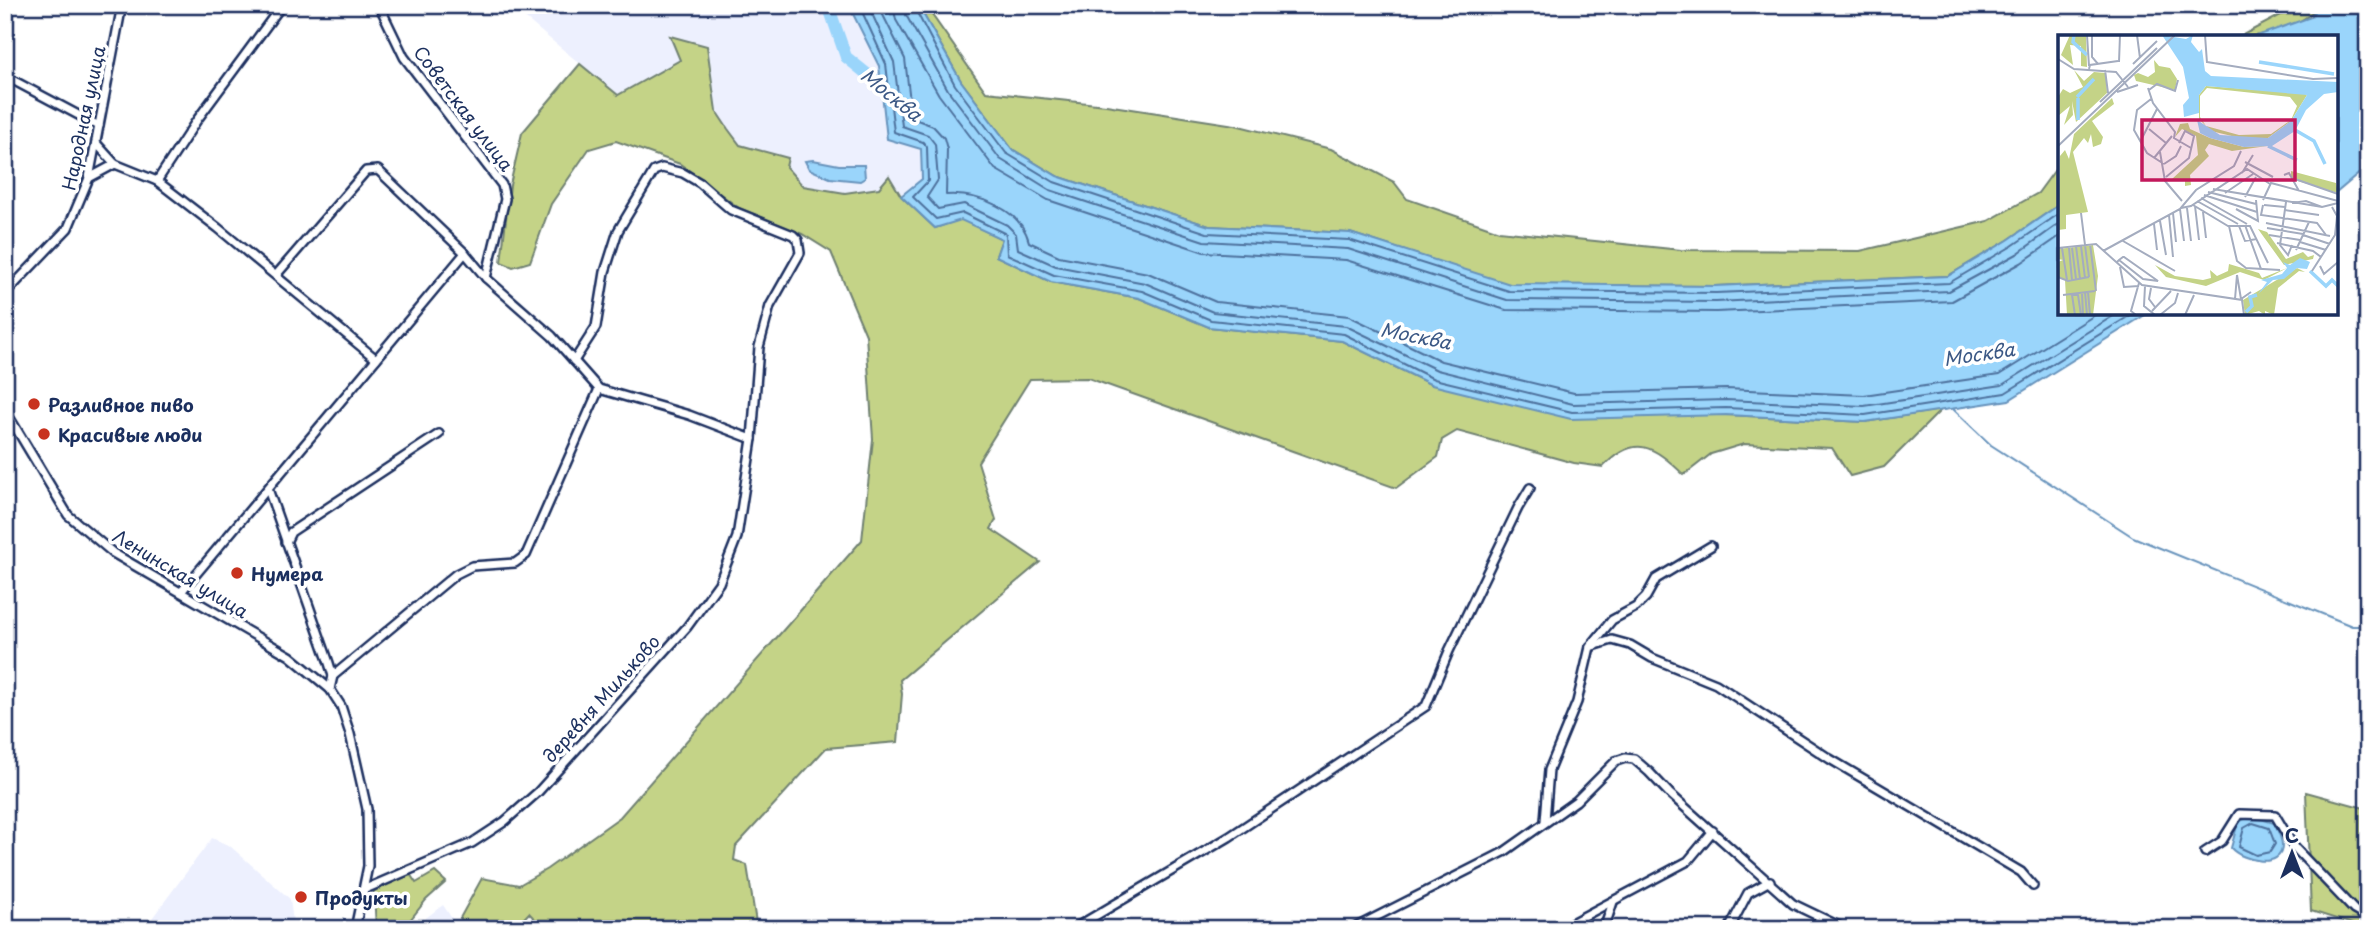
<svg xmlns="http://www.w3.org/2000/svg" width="2373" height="934" font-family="'Playpen Sans',sans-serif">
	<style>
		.built { fill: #edf0fe }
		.green { fill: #c4d387; stroke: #708172; stroke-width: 2 }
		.water { fill: #9ad5fb; stroke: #6793bc; stroke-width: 2 }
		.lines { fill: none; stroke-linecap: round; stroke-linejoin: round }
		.shore { stroke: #4e719d; stroke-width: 2 }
		.stream { stroke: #6793bc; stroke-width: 2 }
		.river { stroke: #9ad5fb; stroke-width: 12 }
		.minor-casing { stroke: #1b2f5e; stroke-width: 12 }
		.minor { stroke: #fff; stroke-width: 7 }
		.poi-dot { fill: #c8321e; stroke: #fff; stroke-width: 2.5 }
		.labels { text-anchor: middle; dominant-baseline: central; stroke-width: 7; stroke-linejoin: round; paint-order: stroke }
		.street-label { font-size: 18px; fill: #1b2f5e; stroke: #fff }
		.poi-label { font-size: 18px; font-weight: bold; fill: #1b2f5e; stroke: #fff; text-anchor: start }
		.water-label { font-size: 19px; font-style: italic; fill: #3b5885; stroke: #fff }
		.inset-river { fill: none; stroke: #9ad5fb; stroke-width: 3.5 }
		.inset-road { fill: none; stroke: #a4acbf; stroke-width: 2 }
		.view { fill: #c2185b; fill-opacity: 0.15; stroke: #c2185b; stroke-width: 3.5 }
		.inset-edge { fill: none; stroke: #1b2f5e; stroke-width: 3.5 }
	</style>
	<rect width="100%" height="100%" fill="#fff"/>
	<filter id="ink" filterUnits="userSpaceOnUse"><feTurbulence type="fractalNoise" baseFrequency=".0143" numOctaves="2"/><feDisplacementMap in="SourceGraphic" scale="14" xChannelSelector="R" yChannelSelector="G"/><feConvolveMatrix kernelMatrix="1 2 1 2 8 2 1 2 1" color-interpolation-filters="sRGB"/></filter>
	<g filter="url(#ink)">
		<g class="built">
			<path d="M509,5h343v7l27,54 8,73 34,10 1,30 -21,17 -22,-8 -34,5 -42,-7 -17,-19 2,-9 -48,-13 -24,-34 -9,-65 -37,-10 10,24 -62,35z"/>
			<path d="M212,838l18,8 60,53 3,23 11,7h-160z"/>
			<path d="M443,905l16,24h-48z"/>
		</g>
		<g class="green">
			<path d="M918,5h7l61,87 120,13 129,20 96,24 63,33 13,17 92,32 182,19 179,1 128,-30 50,-28 22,-30v41l-52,36 -60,36 -233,10 -205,-1 -160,-52 -141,-7 -152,-50 -45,-27 -51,-68z"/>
			<path d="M2300,5h18c-13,21 -55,32 -79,32z"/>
			<path d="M670,36l37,10 9,65 12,18 12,16 48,13 -2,9 17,19 42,7 34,-5 10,-12 12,20 34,32 26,-9 41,20 -6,17 55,26 88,16 70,29 133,14 90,44 294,30 139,7 76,-12 -57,57 -34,9 -18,-28 -88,-4 -33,10 -27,21c-30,-29 -49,-42 -81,-8l-29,-4 -117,-32 -15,9 -4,17 -42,31 -308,-110 -58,1 -52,83 18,58 -5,9 49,33 -140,118 2,14 -4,48 -72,6 -90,98 -2,14 13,5 10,64h-98l-8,-5 -33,5h-74l-15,-16 -15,16h-43l-11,-11 22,-40 37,7 28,-16 73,-52 242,-277 11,-101 -7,-104 -35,-83 -29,-18 -63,-26 -59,-44 -64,-23 -27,8 -38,55 -21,58 -17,5 -12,-5 9,-77 12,-52 58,-69 38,31 62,-35z"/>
			<path d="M2306,792l62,17v120l-57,-18z"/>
			<path d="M435,872l11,10 -20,18 -23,29h-27l-2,-38 36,-17 6,9z"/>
		</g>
		<g class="water">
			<path d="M852,5h66l43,76 51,68 45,27 152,50 141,7 160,51 205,2 233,-10 60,-36 52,-36v109h88l-139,87 -144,22 -139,-7 -155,4 -139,-34 -90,-44 -133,-14 -70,-29 -88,-16 -55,-26 6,-17 -41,-19 -26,8 -34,-32 21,-17 -1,-30 -34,-10 -8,-73 -27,-54z"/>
			<path d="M2318,5h50v161l-32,27v-156h-82l57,-20z"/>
			<path d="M813,160l26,5h25l1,13 -5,3 -30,-3 -21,-9 -4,-8z"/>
			<path d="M2251,816l23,7c3,6 8,15 8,22 1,25 -40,16 -51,3l7,-26z"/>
		</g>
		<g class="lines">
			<g class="shore">
				<path d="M859,5l27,59 8,68 29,10 4,5 1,34 -15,16 23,22 27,-6 43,21 1,20 47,21 88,16 69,29 133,14 90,45 138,33 154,-4 139,7 140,-22 129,-80"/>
				<path d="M868,5l26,57 8,64 26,9 7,9 3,36 -11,17 11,12 26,-5 43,21 9,9 2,15 38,17 89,17 68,29 133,14 91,44 136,34 153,-4 138,6 138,-21 116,-72"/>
				<path d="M878,5l27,54 7,59 21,8 11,12 3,11 -1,46c32,-2 75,14 83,47l30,14 89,17 68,29 133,14 92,45 133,32 152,-4 138,6 135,-20 99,-62"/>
				<path d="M893,5l3,15 43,75 56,74 53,31 156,52 142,8 160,50 210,2 236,-11 69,-38 39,-27"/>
				<path d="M904,5l2,10 42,75 52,69 50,31 154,51 144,8 159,51 209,2 233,-11 68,-37 43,-31"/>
				<path d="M913,5l42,80 51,68 48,29 153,51 142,7 160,51 207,2 233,-10 63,-37 48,-33"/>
				<path d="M2253,823l16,5 6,16 -5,8 -14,3 -17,-8 5,-19z"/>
			</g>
			<path class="stream" d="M1953,409l38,36 142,92 219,89h16"/>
			<path class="river" d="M828,5l18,52 47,38"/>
			<defs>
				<g id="minor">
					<path d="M379,5l25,52 98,128 3,14 -19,79 66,58 47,53 90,26 63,24"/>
					<path d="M5,76l94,50"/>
					<path d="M96,143l19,21 42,17 61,47 158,131"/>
					<path d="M89,178l26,-14"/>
					<path d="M157,181l40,-61 85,-115"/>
					<path d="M277,274l89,-103 12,-1 87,83 21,25"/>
					<path d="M5,294l63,-66 21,-50 33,-173"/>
					<path d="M5,410l63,105 45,38 177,103 40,33 11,17 9,28 17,75 1,57 -13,63"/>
					<path d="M268,489l61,174 4,13 -3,13"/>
					<path d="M286,542l5,-10 148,-98"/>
					<path d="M181,592l284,-339"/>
					<path d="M1590,647l22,-7 18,5 22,13 64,26 114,75 191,113 12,14"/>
					<path d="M333,676l123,-102 16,-8 43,-3 11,-8 73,-166"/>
					<path d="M1545,821l4,-51 28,-68 13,-55 22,-27 24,-13 10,-10 10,-18 55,-33"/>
					<path d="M2205,852l17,-11 17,-27 36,1 19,32 60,63 14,8"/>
					<path d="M363,890l109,-47 32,-21 34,-30 149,-165 32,-44 18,-46 15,-98 7,-92 11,-41 30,-53 -2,-13 -5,-5 -62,-25 -31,-27 -17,-10 -21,-5 -8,3 -36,60 -13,41 -9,55 -22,34"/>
					<path d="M1073,929l156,-92 197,-131 23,-55 69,-143 12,-20"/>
					<path d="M1352,929l152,-77 72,-51 40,-40 9,-3 9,1 15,13 20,21 124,111 52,25"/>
					<path d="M1560,929l128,-68 25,-30"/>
					<path d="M1604,929l9,-27"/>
					<path d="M1729,929l19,-36 22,-12"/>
				</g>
			</defs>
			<use href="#minor" class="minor-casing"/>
			<use href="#minor" class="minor"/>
		</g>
	</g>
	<g class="poi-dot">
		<circle cx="34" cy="404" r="7"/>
		<circle cx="44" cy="434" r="7"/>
		<circle cx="237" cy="573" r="7"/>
		<circle cx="301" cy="897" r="7"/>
	</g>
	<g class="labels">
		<g class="street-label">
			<text transform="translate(464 108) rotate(53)">Советская улица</text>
			<text transform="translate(83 118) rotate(-78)">Народная улица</text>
			<text transform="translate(181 573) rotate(31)">Ленинская улица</text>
			<text transform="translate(601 698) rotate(-48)">деревня Мильково</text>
		</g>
		<g class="poi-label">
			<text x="48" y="404">Разливное пиво</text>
			<text x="58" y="434">Красивые люди</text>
			<text x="251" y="573">Нумера</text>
			<text x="315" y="897">Продукты</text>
		</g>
		<g class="water-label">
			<text transform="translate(892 94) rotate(39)">Москва</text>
			<text transform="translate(1416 335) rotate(11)">Москва</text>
			<text transform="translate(1979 353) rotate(-8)">Москва</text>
		</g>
	</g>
	<g transform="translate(2058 35)">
		<rect width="280" height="280" fill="#fff"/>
		<path d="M12,0h16l1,32 -6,-1v-20l-11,-1 3,20 -12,-10zM96,25l5,6 11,2 7,11 -2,11 -39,-9 -2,-6 4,-2 10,4 7,-5zM16,35l10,11 10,-9 12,1 1,20 -31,29 -4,-21 1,14 -9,10 6,-19 -12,10v-19l5,-8 7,4 13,-6zM148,51l97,7 4,2 -16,26 -15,11 -8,6h-28l-29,-7 -12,-12v-24zM149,53l83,9 7,9 -6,14 -20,14 -32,1 -33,-9 -6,-9v-21zM54,63l2,6 -22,17 11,16 -2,7 -8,3 -2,-13 -3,9 -4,-5 -11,14 15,60 -22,3v14l-8,1 2,-74 5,-6 4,9 5,-25zM130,88l2,6 20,9 34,9 23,-1 -35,5 -23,-7 -4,6 4,6 -19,19 1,10 -6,1v-6l-13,-1 26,-24 -2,-19 -14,-7 -7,8 5,-13zM233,136l45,12 2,10 -47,-14zM200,194l9,3 19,27 17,-7 5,5 6,-2 -1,4 -29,6zM35,210l5,31 -5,39h-26l-2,-35 -7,-3v-15l5,-2 -5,-1v-10zM171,229l30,9 3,5 25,-10 -23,12 -24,-8 -34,14 -40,-9 -11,-12 20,11 28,4 8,-2 -1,-8 7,6 11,-5zM239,233l8,4 -6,-1 -21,17 -4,27 -9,-4v4l-6,-4 -14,4 -2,-15z" fill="#c4d387" fill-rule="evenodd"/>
		<path d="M104,0l24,4 7,-4 -2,7 8,10 3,-3 3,22 6,5 127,6v10l-14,2 -18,16 -11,21 -23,15 -28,1 -34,-9 -10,-5 -3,-13 23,15 48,3 23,-17 16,-26 -101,-9 -7,9v18l-15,4 -1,-12 6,-7 -6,-31zM242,223l10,4 -3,7 -10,-1 -13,11 -11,1 -15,14 9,-12 -6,-2 21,-6 5,-6 -4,-6 7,3z" fill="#9ad5fb"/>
		<path class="inset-river" d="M16,0l-1,7 14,13M201,27l75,12M19,62l17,-18M20,63v22M237,95l19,11 11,23M210,111l29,14M252,236l16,15 6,-6 6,6M188,277l6,-6 -2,-9 7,-2"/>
		<path class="inset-road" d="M29,0l2,31M34,0v22l6,7M79,0l3,23M147,0l2,28M0,24l16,10 42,3 12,15M61,27l1,-27M149,27l106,17 25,-1M75,29l24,-23M31,34l1,-4 28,-4M47,35l3,23M90,53l5,15 22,29 -1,6 17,10M91,55l8,-6 18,7 3,-11M59,57l21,-7M93,64l-14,11 -3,20 13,23 17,11M42,67l57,-54M91,94l17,14M82,107l17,-33M0,111l117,-111M102,117l5,29 17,20M96,123l18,-22M187,127l28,15M106,129l12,-8 5,-10M184,138l11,-18M226,140l5,-2 10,18M108,142l23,-19 5,-22 -9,-5 -6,12M237,144l43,15M155,154l109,18 16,-4M150,157l48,12M167,158l28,-19M146,160l53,17M187,162l11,-20M143,163l46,26M205,165l8,-17 67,18M139,166l41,23M228,167l-6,43 8,10 4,-10M234,168l14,-2 16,6M135,170l35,21h22l18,37M205,170l-2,10 56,8 9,12M206,170l21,2M137,171l4,34M123,173l10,-2 56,-37 23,15M129,173l4,33M122,174l4,32M178,174l22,12 -2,-21M227,175l34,5M145,177l3,26M23,178l8,64M115,178l3,29M111,180l4,42M102,186l6,34M208,188l64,13M96,189l3,26M187,190l16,44M171,191l8,35 9,7 34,2M181,191l6,15 12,-2M209,193l36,6M211,200l31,5M245,200l27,9M65,206l52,30M242,207l26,8M219,208l36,8 8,6M32,209l6,47M18,211l4,33M23,211l4,32M0,213l38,-4 46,41 100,15 2,15M4,213l5,32M11,213l3,32M14,213l4,31M238,215l13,-28M45,216l77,-42 16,-19 38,-24 7,-15M58,228l3,-3 4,-3h1l34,24 -15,-2 -24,-19M262,231l4,8 14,-12M62,232l4,20 15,-1M254,236l23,-36 2,-19 -5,-9M179,240l4,24 10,-7M0,242l10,4 21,-4M87,251l-1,20 11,9M93,253l-2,11 6,8M27,257l2,23M30,257l2,23M24,258l1,22M5,260l32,-4M177,264l2,-24M94,276l19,-20M17,280l-3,-20h6l3,20M78,280l-5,-4 8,-28M102,280l15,-12 3,-10M127,280l9,-20"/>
		<path class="view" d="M84,85h153v60h-153z"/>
		<rect width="280" height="280" class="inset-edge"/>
	</g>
	<rect width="2373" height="934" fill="none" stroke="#fff" stroke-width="28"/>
	<rect x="14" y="14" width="2345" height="906" fill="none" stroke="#1b2f5e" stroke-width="2.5" filter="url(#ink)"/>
	<g transform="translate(2292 853)" stroke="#ffffff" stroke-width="5" paint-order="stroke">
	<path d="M0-5L12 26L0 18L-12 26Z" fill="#1b2f5e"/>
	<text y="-10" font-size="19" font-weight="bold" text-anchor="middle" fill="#1b2f5e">С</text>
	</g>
</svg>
